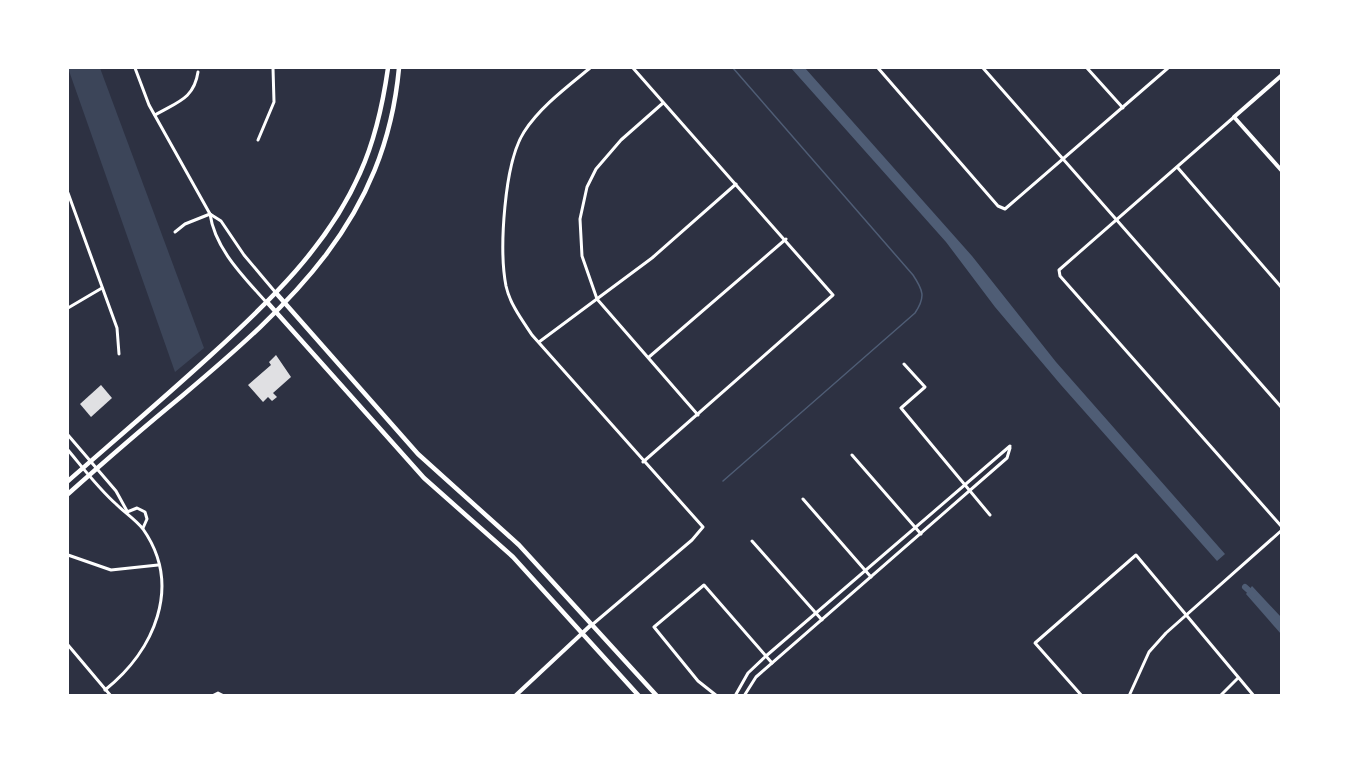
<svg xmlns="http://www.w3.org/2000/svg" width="1349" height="763" font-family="'Sofia Sans Condensed',sans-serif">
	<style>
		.green { fill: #3c4559 }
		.water { fill: #4f5d75 }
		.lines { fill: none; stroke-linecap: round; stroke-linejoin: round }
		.stream { stroke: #4f5d75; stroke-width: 1.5 }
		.canal { stroke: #4f5d75; stroke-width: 6 }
		.building { fill: #e0e0e3 }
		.minor { stroke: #fff; stroke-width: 3 }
		.tertiary { stroke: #fff; stroke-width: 4 }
		.primary { stroke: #fff; stroke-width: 4.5 }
	</style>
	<rect width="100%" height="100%" fill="#2d3142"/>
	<path class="green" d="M68,68h32l104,280 -29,24z"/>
	<g class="water">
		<path d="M791,68h14l167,188 84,106 169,192 -8,7 -156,-176 -66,-78 -49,-65z"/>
		<path d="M1252,586l29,31v17l-35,-40z"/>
	</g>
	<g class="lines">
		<path class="stream" d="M723,481l192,-168c11,-16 8,-23 -2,-38l-180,-207"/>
		<path class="canal" d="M1245,587l9,8"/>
	</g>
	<g class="building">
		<path d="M276,355l15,22 -18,16 4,4 -5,4 -4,-4 -5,5 -15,-17 23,-20 -2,-3z"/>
		<path d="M101,385l11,13 -21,19 -11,-13z"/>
	</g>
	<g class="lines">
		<g class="minor">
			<path d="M135,68l14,37 61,109c5,35 34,63 56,88"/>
			<path d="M590,68c-23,19 -50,39 -66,64 -20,31 -25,118 -18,154 4,18 16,34 26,49l171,192 -11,13 -99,84"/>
			<path d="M633,68l200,227 -190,167"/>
			<path d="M878,68l120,138 7,3 163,-141"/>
			<path d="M983,68l299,340"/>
			<path d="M1087,68l36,40"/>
			<path d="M663,103l-42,37 -25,29 -9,18 -7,32 2,37 15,43 101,116"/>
			<path d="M155,115c22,-13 39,-16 43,-43"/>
			<path d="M1234,117l-175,153 1,6 222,251"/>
			<path d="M258,140l16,-38 -1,-34"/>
			<path d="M1178,168l104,120"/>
			<path d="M68,193l49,135 2,26"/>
			<path d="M210,214l11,7 23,34 32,38"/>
			<path d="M175,232l10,-8 25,-10"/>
			<path d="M68,308l34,-20"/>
			<path d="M539,342l113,-84 84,-74"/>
			<path d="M649,357l137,-118"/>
			<path d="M904,364l21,23 -24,21 89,107"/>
			<path d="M68,435l48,56 11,20"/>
			<path d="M68,450c15,18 30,38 48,54 9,9 19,15 27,25 40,57 11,122 -38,161"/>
			<path d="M852,455l69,79"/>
			<path d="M803,499l68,78"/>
			<path d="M127,512l10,-4 8,4 2,7 -4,9"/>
			<path d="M752,541l70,79"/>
			<path d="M68,555l43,15 47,-5"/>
			<path d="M68,645l43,51"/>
			<path d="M212,696l6,-3 6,3"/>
			<path d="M717,696l-19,-15 -44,-54 50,-42 68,78"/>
			<path d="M735,696l13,-23 18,-17 244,-210"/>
			<path d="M744,696l12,-19 251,-219 3,-10"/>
			<path d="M1082,696l-47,-53 101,-88 118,141"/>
			<path d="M1129,696l20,-44 17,-19 116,-103"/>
			<path d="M1220,696l18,-18"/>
		</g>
		<g class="tertiary">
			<path d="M1282,75l-48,42 48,54"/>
			<path d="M515,696l76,-71"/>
		</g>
		<g class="primary">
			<path d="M276,293l142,161 101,91 138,151"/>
			<path d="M267,302l157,176 89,79 126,139"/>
			<path d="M68,481c48,-42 96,-83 143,-126 58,-53 117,-109 149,-182 15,-33 23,-70 28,-105"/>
			<path d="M68,494c37,-33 75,-66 114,-98 109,-92 203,-176 217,-328"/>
		</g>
	</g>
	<rect width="1349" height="763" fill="none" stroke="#ffffff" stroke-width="138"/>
</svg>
